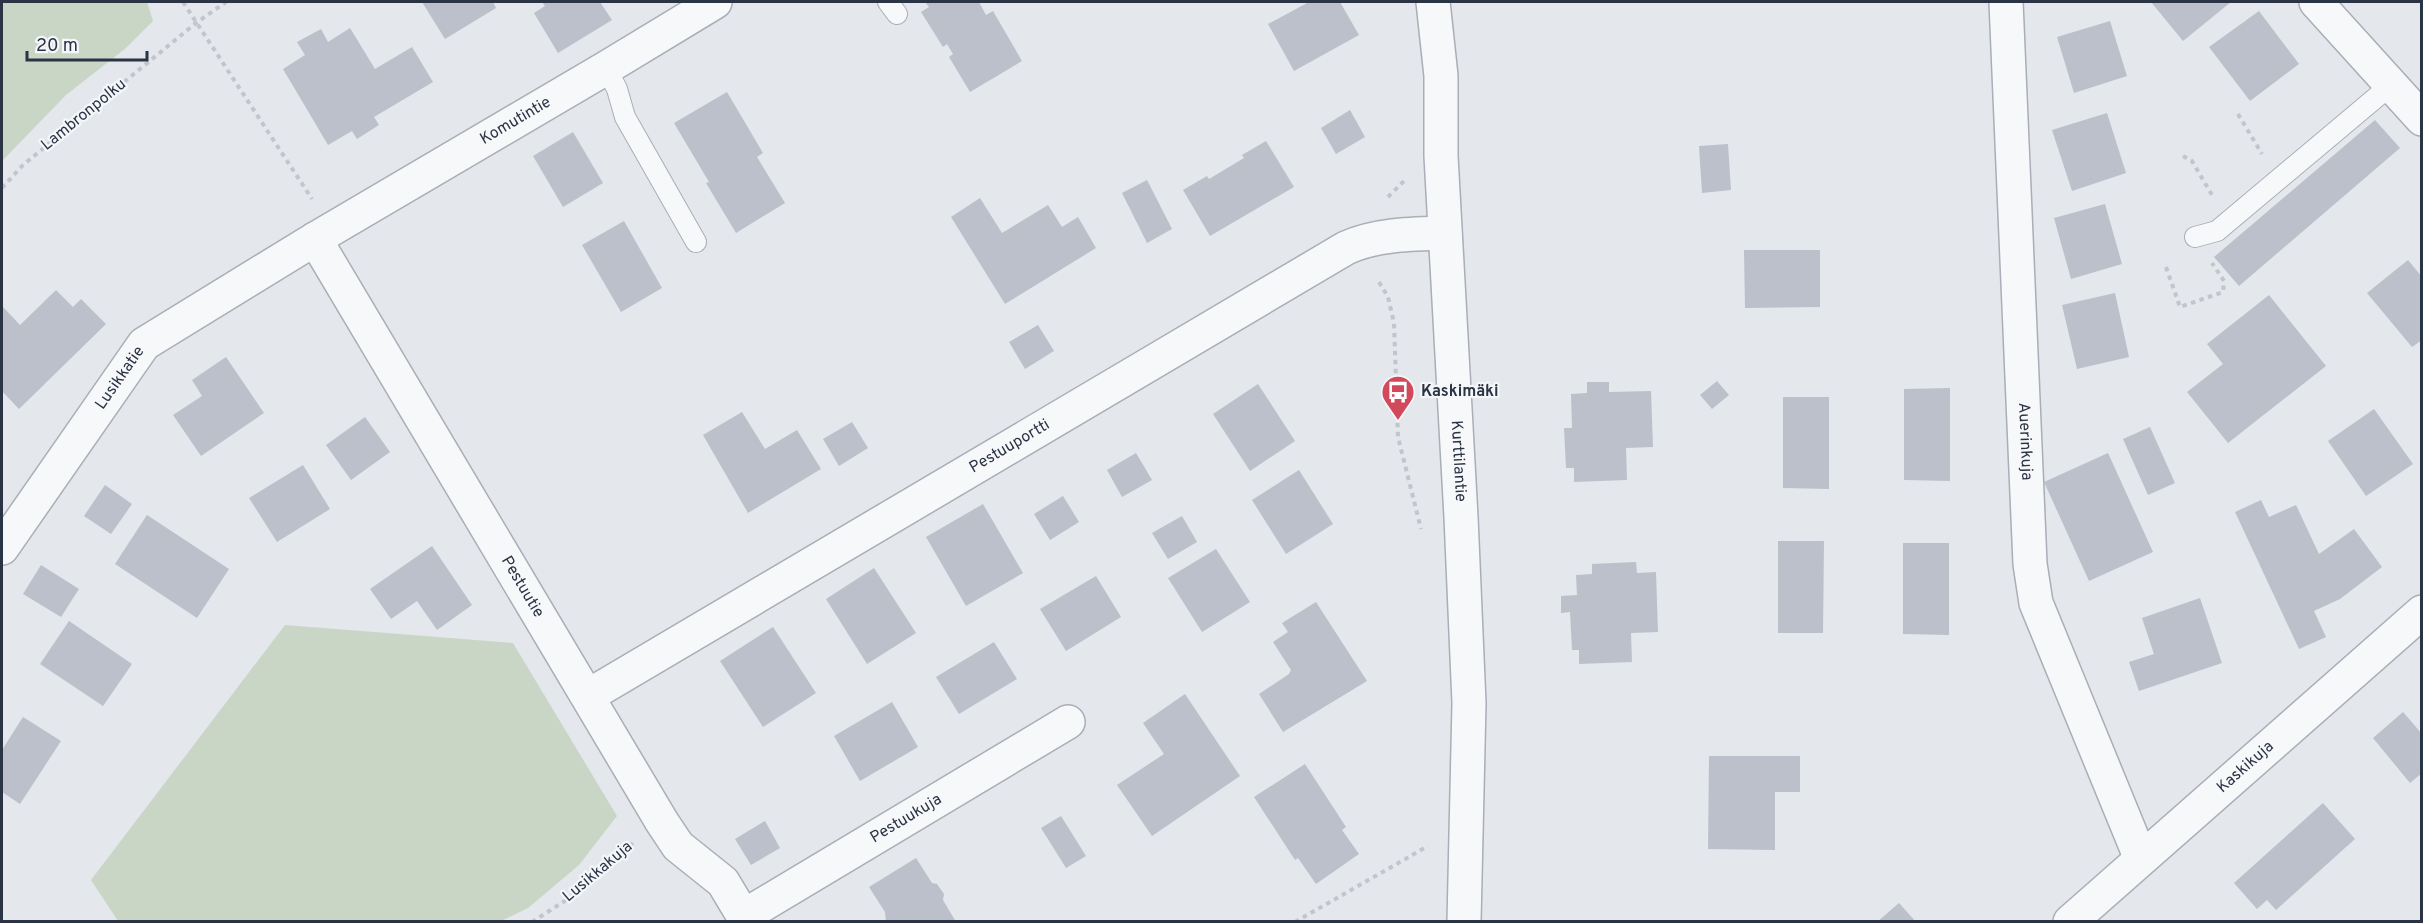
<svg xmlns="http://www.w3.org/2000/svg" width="2423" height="923" font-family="Overpass,sans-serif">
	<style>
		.green { fill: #c9d6c5 }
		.building { fill: #bbc0ca }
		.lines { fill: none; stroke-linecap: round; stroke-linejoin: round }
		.service-casing { stroke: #a9aeb7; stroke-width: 22 }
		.minor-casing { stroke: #a9aeb7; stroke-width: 36 }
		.tertiary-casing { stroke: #a9aeb7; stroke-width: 36 }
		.path { stroke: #c2c5cb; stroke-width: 4; stroke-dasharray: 4.5 4.5; stroke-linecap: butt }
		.service { stroke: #f7f8fa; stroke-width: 20 }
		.minor { stroke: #f7f8fa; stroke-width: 33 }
		.tertiary { stroke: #f7f8fa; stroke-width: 33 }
		.labels { text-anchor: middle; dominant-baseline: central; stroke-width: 4.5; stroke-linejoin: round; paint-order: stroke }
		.street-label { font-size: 16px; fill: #2b3445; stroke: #f4f6f9 }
		.poi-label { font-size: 16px; font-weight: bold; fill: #2b3445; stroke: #f4f6f9; text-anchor: start }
	</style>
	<rect width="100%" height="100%" fill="#e4e7ec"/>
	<g class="green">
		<path d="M2,2h145l6,19 -27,27 -60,47 -64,66z"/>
		<path d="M285,625l228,18 104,173 -38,49 -51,43 -27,13h-383l-27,-41z"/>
	</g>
	<g class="building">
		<path d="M422,2h71l3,6 -51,31z"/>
		<path d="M542,2h58l12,18 -54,33 -24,-40 11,-7z"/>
		<path d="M925,2h54l7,13 7,-4 29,50 -52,31 -21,-35 4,-3 -6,-10 -4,3 -22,-35 8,-5z"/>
		<path d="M1309,2h31l19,33 -65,36 -26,-47z"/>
		<path d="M2151,2h80l-48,39z"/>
		<path d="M2259,11l40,53 -49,37 -41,-54z"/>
		<path d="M2110,21l17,55 -53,17 -17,-56z"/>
		<path d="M350,28l25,41 37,-22 21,35 -59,35 5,8 -22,14 -5,-8 -24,14 -45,-76 22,-14 -8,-13 24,-13 7,13z"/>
		<path d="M727,92l36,61 -6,4 28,46 -49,30 -30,-50 3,-1 -35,-59z"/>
		<path d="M1350,110l15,27 -29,17 -15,-26z"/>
		<path d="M2107,113l19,60 -54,18 -20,-61z"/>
		<path d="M2375,120l25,28 -161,138 -25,-29z"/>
		<path d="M573,132l30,51 -40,24 -30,-51z"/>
		<path d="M1266,141l28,46 -84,49 -27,-46 24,-14 2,3 35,-21 -2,-3z"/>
		<path d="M1728,144l3,46 -29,3 -3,-47z"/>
		<path d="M1147,180l25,49 -25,14 -25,-50z"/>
		<path d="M980,198l22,35 46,-28 14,22 16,-10 18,31 -91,56 -54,-87z"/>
		<path d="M2105,204l17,60 -51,15 -17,-61z"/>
		<path d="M624,221l38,67 -41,24 -39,-67z"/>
		<path d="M1744,250h76v57l-75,1z"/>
		<path d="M2408,260l14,17v63l-10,7 -45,-54z"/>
		<path d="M56,290l17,17 8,-8 25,25 -87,85 -17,-18v-82l1,-2 17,18z"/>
		<path d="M2115,293l14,64 -52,12 -15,-64z"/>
		<path d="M2269,295l57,71 -98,77 -41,-51 36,-28 -16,-20z"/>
		<path d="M1038,325l16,26 -29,18 -16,-27z"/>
		<path d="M226,357l38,56 -63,43 -28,-41 29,-19 -10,-16z"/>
		<path d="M1717,381l12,14 -17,14 -12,-14z"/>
		<path d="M1587,382h22v10l42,-1 2,56 -27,1 1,32 -53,2v-14h-8l-2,-40h8l-1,-34 16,-1z"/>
		<path d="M1258,384l37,57 -45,30 -37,-57z"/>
		<path d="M1950,388v93l-46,-1v-91z"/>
		<path d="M1783,397h46v92l-46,-1z"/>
		<path d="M2374,409l39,55 -47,32 -38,-55z"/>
		<path d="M742,412l23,37 32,-19 24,39 -73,44 -45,-78z"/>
		<path d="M365,417l25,35 -39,28 -25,-35z"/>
		<path d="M852,422l16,26 -29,18 -16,-27z"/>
		<path d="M2150,427l25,56 -27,12 -25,-56z"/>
		<path d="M1136,453l16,27 -30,17 -15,-27z"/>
		<path d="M2108,453l45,99 -64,29 -45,-99z"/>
		<path d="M303,465l27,44 -53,33 -28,-44z"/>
		<path d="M1299,470l34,54 -47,30 -34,-54z"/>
		<path d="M105,485l27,19 -21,30 -27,-18z"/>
		<path d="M1063,496l16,26 -29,18 -16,-26z"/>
		<path d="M2261,500l8,17 27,-12 23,49 35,-25 28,38 -42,32 -26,12 12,26 -27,12 -64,-137z"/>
		<path d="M983,504l40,69 -57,33 -40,-69z"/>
		<path d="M147,515l82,54 -32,49 -82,-54z"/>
		<path d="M1182,516l15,26 -29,17 -16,-26z"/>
		<path d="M1778,541h46l-1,92h-45z"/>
		<path d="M1903,543h46v92l-46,-1z"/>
		<path d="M432,546l40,59 -35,25 -20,-29 -26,18 -21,-30z"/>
		<path d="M1216,549l34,53 -48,30 -34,-54z"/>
		<path d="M1636,562l1,11 19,-1 2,60 -27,1 1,29 -53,2v-14h-7l-2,-38 -9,1v-17l16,-1 -1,-20 16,-1v-10z"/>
		<path d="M41,565l38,24 -18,28 -38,-23z"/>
		<path d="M874,568l42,65 -49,31 -41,-65z"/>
		<path d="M1096,576l25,41 -55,34 -26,-42z"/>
		<path d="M2200,598l22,65 -83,28 -10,-29 25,-8 -12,-36z"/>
		<path d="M1316,602l51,79 -84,51 -24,-38 30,-20 2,-4 -18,-28 15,-10 -6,-9z"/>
		<path d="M69,621l63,43 -29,42 -63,-42z"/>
		<path d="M773,627l43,66 -53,34 -43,-66z"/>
		<path d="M994,642l23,37 -58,35 -23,-37z"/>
		<path d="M1185,694l55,82 -88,60 -35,-51 47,-31 -21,-31z"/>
		<path d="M892,702l26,45 -58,34 -26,-45z"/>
		<path d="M2403,712l19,22v39l-12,10 -37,-45z"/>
		<path d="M23,717l38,24 -41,63 -18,-12v-42z"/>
		<path d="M1709,756h91v36h-25v58l-67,-1z"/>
		<path d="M1305,764l41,63 -4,3 17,24 -43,30 -18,-26 -3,2 -41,-63z"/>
		<path d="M2323,803l32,36 -79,71 -9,-10 -10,9 -23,-26z"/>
		<path d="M1061,816l25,40 -20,12 -25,-40z"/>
		<path d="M765,821l15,27 -29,17 -16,-26z"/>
		<path d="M916,858l16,25 5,1 7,10 -1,6 13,22h-70l-1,-10 -16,-25z"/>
		<path d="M1899,903l17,19h-39z"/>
	</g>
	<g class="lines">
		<defs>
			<g id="service">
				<path d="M888,2l9,12"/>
				<path d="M606,68l11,21 8,28 71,125"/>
				<path d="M2195,237l22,-6 174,-146"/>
			</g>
			<g id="minor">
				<path id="s1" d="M2006,2l24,562 6,39 105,256"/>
				<path d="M2316,2l106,117"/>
				<path id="s2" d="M315,239l347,583 16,24 45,36 24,40"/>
				<path id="s3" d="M2,548l142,-204 171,-105 291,-171 109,-66"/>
				<path id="s4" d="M588,696l758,-448c30,-14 67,-14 99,-15"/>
				<path id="s5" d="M744,916l324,-194"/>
				<path id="s6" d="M2070,922l352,-310"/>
			</g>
			<g id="tertiary">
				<path id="s7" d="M1433,2l8,74v80l20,361 8,186 -5,219"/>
			</g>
		</defs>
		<use href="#service" class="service-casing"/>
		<use href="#minor" class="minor-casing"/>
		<use href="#tertiary" class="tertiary-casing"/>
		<g class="path">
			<path d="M183,2l129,197"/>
			<path d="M2238,114l24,40"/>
			<path d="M2183,156l9,5 20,34"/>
			<path d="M2,188l21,-23 173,-142 30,-21"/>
			<path d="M1388,197l16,-16"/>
			<path d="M2166,267l14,40 43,-15 1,-11 -12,-18"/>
			<path d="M1379,282l9,15 6,26 4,114 23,92"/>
			<path d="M532,922l39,-25 62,-54"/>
			<path d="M1295,922l133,-76"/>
		</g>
		<use href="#service" class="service"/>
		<use href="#minor" class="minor"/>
		<use href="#tertiary" class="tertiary"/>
	</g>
	<defs>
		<symbol id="bus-pin" viewBox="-11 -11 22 30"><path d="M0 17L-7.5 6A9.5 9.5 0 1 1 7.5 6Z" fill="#d1495b" stroke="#f4f6f9"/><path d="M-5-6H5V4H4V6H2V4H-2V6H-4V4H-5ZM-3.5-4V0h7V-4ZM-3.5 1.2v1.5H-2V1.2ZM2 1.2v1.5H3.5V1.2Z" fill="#fff"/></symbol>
	</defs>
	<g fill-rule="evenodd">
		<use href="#bus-pin" x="1379" y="373" width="38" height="52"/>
	</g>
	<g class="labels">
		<g class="street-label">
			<text transform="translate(84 115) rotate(-39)">Lambronpolku</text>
			<text stroke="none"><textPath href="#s3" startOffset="682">Komutintie</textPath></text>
			<text stroke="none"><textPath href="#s3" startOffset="207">Lusikkatie</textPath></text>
			<text stroke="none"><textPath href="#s1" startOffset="440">Auerinkuja</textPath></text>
			<text stroke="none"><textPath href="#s4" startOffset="490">Pestuuportti</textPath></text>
			<text stroke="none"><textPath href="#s7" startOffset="460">Kurttilantie</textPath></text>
			<text stroke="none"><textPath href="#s2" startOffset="405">Pestuutie</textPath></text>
			<text stroke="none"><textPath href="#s6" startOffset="234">Kaskikuja</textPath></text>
			<text stroke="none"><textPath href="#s5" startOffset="189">Pestuukuja</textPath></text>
			<text transform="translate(598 872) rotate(-40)">Lusikkakuja</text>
		</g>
		<g class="poi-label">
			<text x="1421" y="392">Kaskimäki</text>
		</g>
	</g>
	<rect width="2423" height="923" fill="none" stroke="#2b3445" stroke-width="6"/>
	<path d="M27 51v9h120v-9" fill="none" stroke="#2b3445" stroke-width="3"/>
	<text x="36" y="51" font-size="18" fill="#2b3445" stroke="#f4f6f9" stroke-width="4.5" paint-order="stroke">20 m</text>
</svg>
